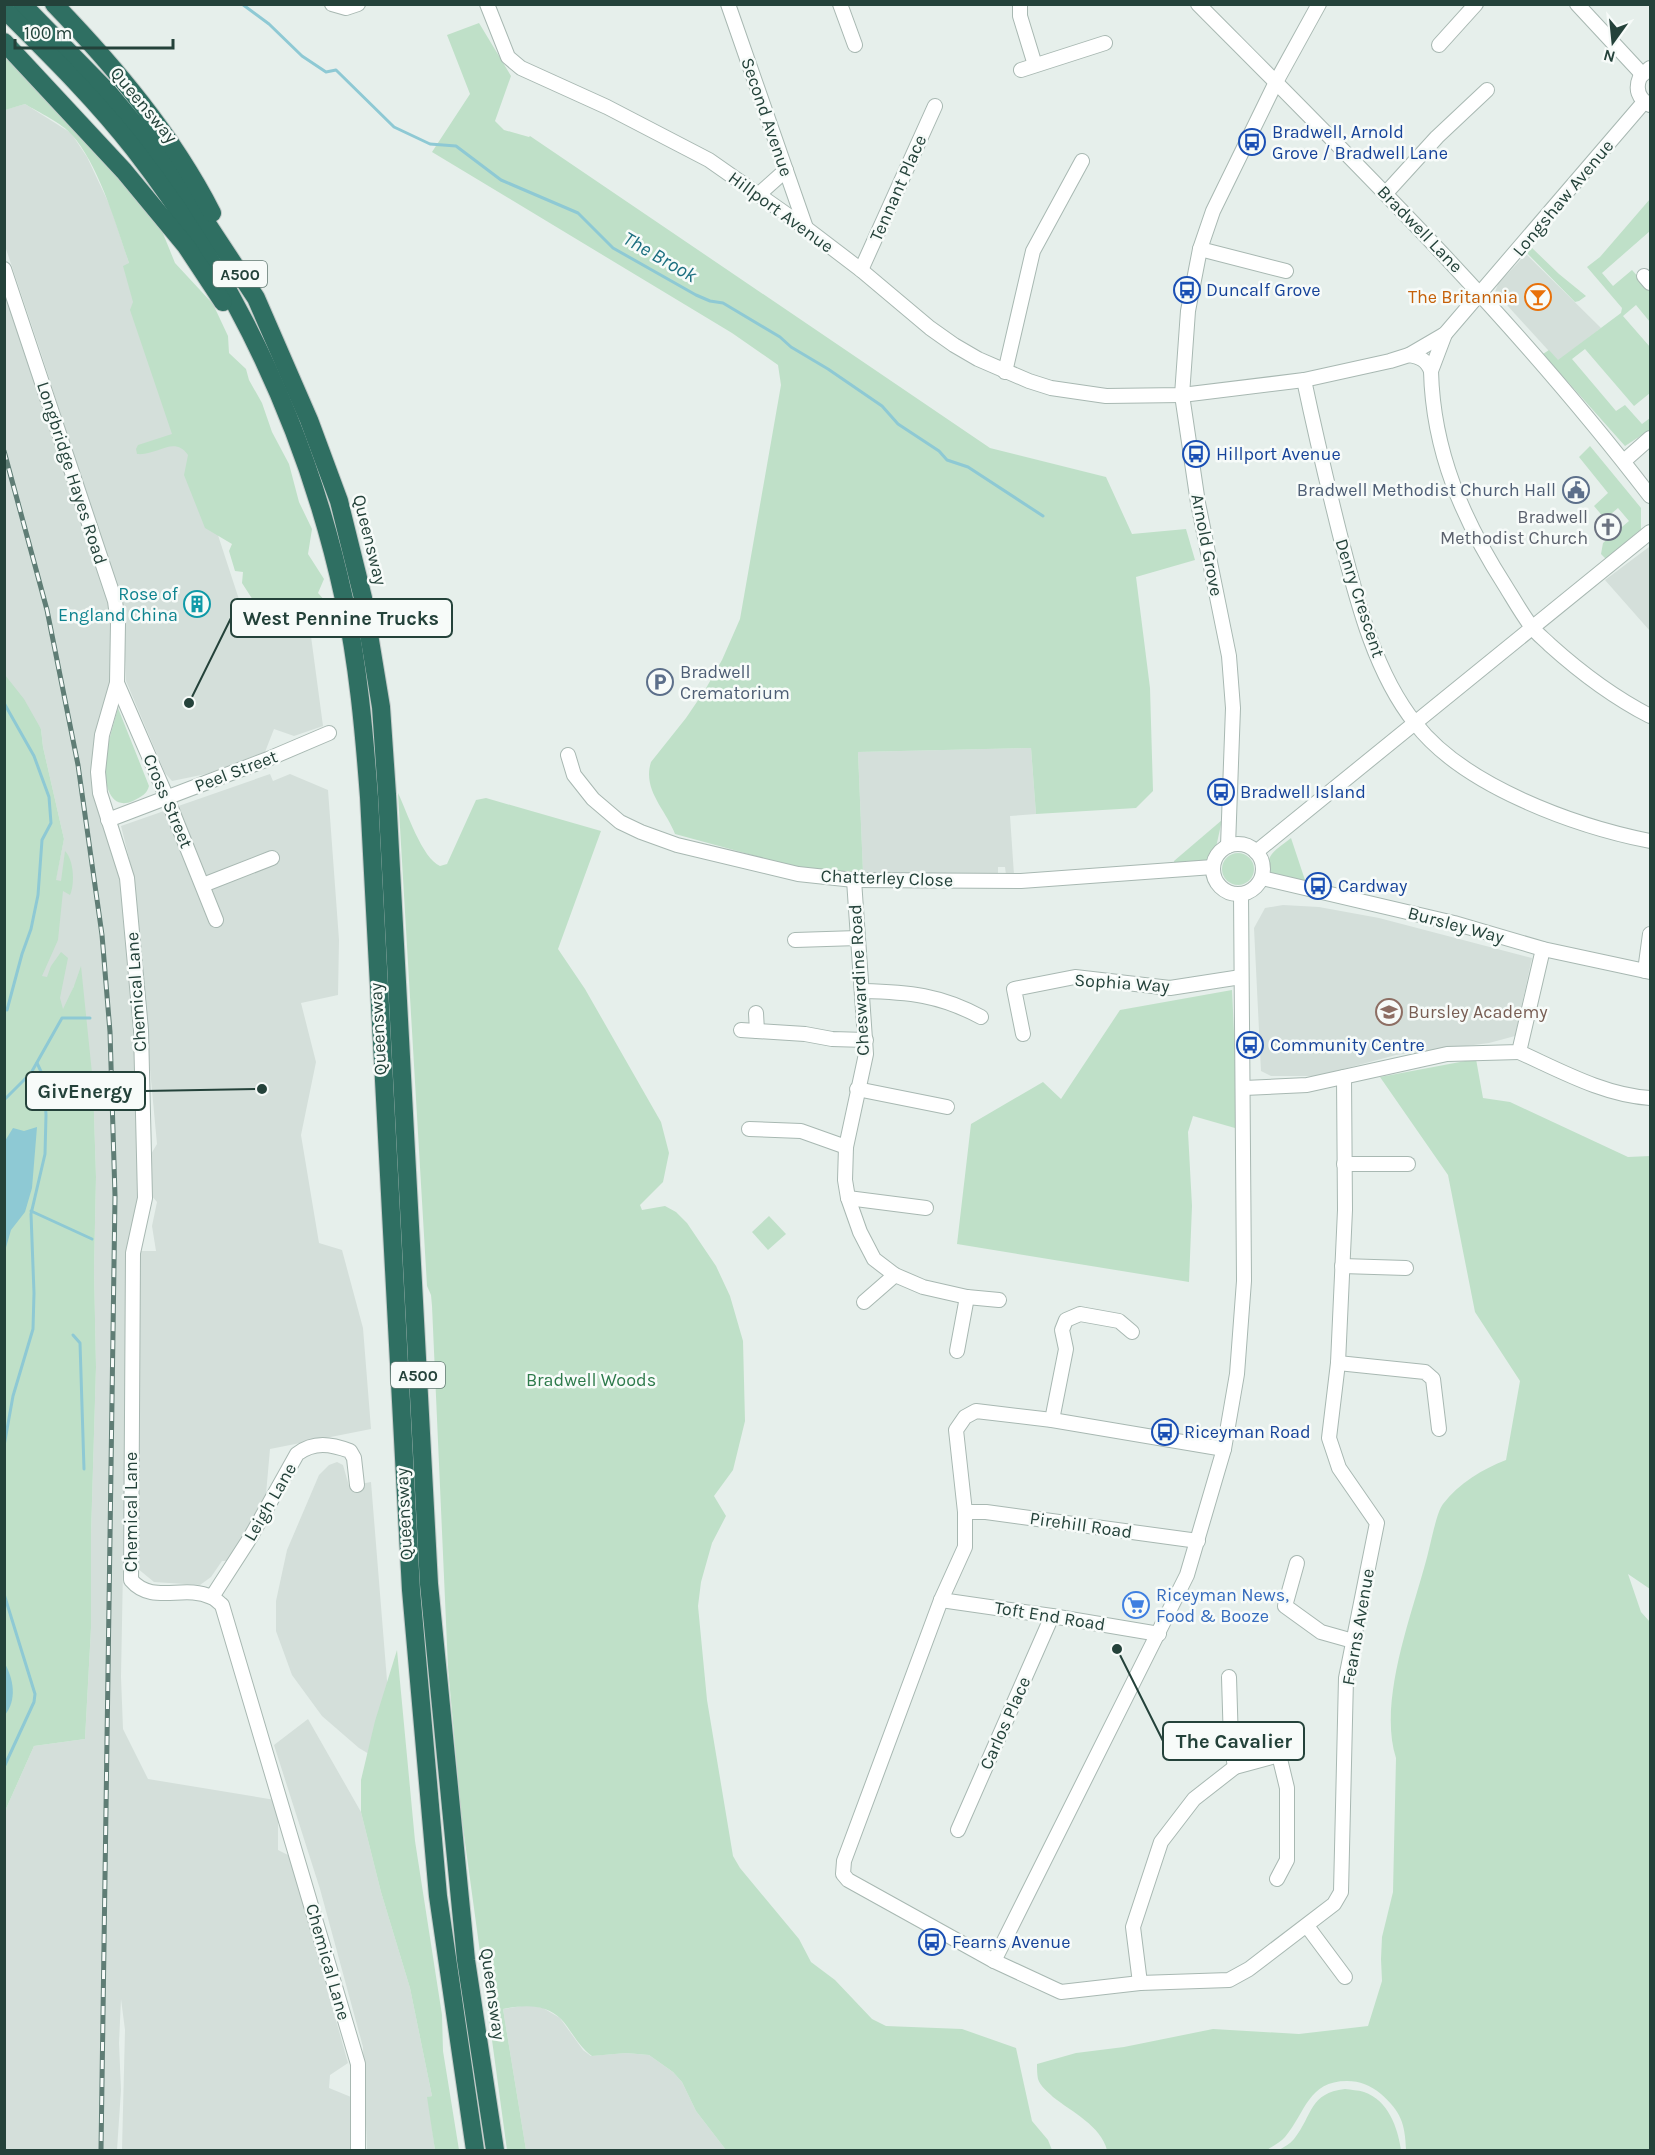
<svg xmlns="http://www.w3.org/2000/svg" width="1655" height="2155" font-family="Karla,sans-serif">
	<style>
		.built { fill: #d4dfda }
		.green { fill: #bfe0c8 }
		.water { fill: #8ec9d4 }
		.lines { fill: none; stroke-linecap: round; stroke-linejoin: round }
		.stream { stroke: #8ec9d4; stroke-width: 3 }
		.minor-casing { stroke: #a8b8b2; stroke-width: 16 }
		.highway-casing { stroke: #c2cac8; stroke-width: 20 }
		.minor { stroke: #fff; stroke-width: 14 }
		.highway { stroke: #2f6f62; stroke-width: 18 }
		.rail-casing { stroke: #5f7d75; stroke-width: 5 }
		.rail { stroke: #f7fbf9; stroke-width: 3; stroke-dasharray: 9; stroke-linecap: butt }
		.labels { text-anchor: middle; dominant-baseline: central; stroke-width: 5; stroke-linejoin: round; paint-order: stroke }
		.shield { fill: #f7fbf9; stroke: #637a73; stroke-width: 1.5 }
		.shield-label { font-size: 16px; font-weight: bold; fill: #24423a }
		.street-label { font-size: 18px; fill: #24423a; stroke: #f7fbf9 }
		.transit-label { font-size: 18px; fill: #164399; stroke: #f7fbf9; text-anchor: start }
		.food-label { font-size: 18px; fill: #c56008; stroke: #f7fbf9; text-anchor: end }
		.service-label { font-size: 18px; fill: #4e5e75; stroke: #f7fbf9; text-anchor: end }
		.worship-label { font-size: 18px; fill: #5b616d; stroke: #f7fbf9; text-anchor: end }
		.culture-label { font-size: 18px; fill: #0d838f; stroke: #f7fbf9; text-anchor: end }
		.education-label { font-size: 18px; fill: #785e54; stroke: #f7fbf9; text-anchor: start }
		.park-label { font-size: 18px; fill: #2d7a4b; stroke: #f7fbf9 }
		.shop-label { font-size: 18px; fill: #366cbe; stroke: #f7fbf9; text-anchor: start }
		.water-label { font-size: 20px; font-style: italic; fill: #1c6f80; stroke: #f7fbf9 }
		.leader { fill: none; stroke: #24423a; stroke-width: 2 }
		.callout-dot { fill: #24423a; stroke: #f7fbf9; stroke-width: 2 }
		.callout { fill: #f7fbf9; stroke: #24423a; stroke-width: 2 }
		.callout-label { font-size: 20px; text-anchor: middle; font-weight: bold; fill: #24423a }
	</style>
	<rect width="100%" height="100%" fill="#e6efeb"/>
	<g class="built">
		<path d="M25,104l46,29 16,24 24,51 139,425 32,-14 26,-5 15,112 -29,10 -20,-7 -9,23 -59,22 -34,7 -7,-8 -39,-92 -3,-73 -81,-252 -37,-110 -1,-136z"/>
		<path d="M1526,254l75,74 -43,33 -63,-69 3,-8z"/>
		<path d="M5,294l106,312 2,70 -17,63 -4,25 28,109 16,161 5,148 -14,213 -2,65 -4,217 2,52 25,50 127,21 3,15v35l12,6 58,207 -18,12 -1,13 22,9v53h-229l3,-120 -4,-31 -2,44 2,47 -4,60h-112v-339l29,-65 51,-7 6,-111v-93l5,-168 -2,-97 2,-93 -3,-94 -19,-97 -6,16 -13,20 -41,-21 16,-33 17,-46 17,-83 -21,-92 -2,-18 -36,-52z"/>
		<path d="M1649,547l1,2v82l-45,-51z"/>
		<path d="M1031,748l5,66 -26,2 4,59h-8l-1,-8h-7v7l-132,2 -3,-4 -5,-120z"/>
		<path d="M270,774l3,7 17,-7 38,16 11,150 -1,55 -37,8 15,59 -15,73 18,108 23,7 21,78 8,101 -101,20 -4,45 -13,30 -25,37h-6l-11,16 -11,8 -46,-3 -17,-14 -1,-59 4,-258h16l-4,-25 5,-24 -6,-7v-41l6,-10 -26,-278 -10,-40z"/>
		<path d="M1283,905l36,2 60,11 153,40 -17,78 -26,7 -93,12 -79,21h-46l-10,-5 -7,-143 11,-20z"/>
		<path d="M337,1462l6,3 6,21 22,-4 22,273 -19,2 -15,-9 -37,-32 -30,-41 -16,-44v-30l11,-51 32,-75 10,-10z"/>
		<path d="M308,1719l53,93 20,80 29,96 22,108 -4,1 7,53h-68l-4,-103 -43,-158 -46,-144z"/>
		<path d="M528,2005l15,3 17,10 23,32 8,6 35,-3 23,2 24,17 9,10 14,29 30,39h-200l-23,-141z"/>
	</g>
	<g class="green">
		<path d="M479,23l32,53 -16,45 9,9 25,7 1,-1 460,312 116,29 26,57 54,-5 9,31 -59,17 14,111 3,103 -17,17 -100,6 -5,-66 -173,4 5,120 -48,-2 -19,-3 -121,-33c-9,-24 -33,-44 -24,-72l35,-44 19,-28 17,-30 18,-41 41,-234 -3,-20 -46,-32 -300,-181 38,-58 -23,-59z"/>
		<path d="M4,52l80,85 76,89 15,37 38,41 15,32 1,17 17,16 3,11 13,23 10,29 17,32 10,38 13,27 -4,25 16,25 -6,14 17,19 -2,15 -22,3 -3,-16 -26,5 -32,14 -3,-12 15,-7 -20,-31 1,-11 -8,-1 -6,-20 3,-7 -27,-16 -21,-53 4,-20c-14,-20 -30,1 -51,-1l-1,-5 2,-4 34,-11 -42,-124 3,-8 -10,-36 6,-3c-13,-38 -30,-98 -57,-128 -10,-12 -34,-23 -47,-31l-20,6z"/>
		<path d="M1650,199v32l-48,42 11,13 19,-16 18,20v32l-14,-17 -13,11 27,31v46l-16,13 -49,-57 -13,10 44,52 9,-6 17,19 8,-6v13h-2l-23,15 -82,-92 6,-4 9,10 63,-47 1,-5 -35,-41 13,-10z"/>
		<path d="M1530,246l29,28 27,22 -7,5 -4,1 -50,-51z"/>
		<path d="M1590,446l51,62v21l-35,30 -5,-5 2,-11 26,-22 -11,-13 -13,11 -11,-13 14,-13 -29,-36z"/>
		<path d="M5,675l19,24 17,30 2,18 21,92 -8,41 5,1 4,-30c9,9 10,33 5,44l-7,-4 -5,49 -16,36 5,1 4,-11 10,-14 7,6 -8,40 3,11 11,-23 7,-20 12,117 3,94 -2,93 2,97 -5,168v93l-6,111 -51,7 -29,65z"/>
		<path d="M118,708l31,78c-2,8 -8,11 -16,15 -28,12 -30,-29 -27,-47 3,-16 8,-31 12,-46z"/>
		<path d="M398,793c9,19 24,65 42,73l7,-2 29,-64 10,-2 115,33 -43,118 27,40 76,133 8,31 -6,29 -23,23 2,5 23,-4 11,6 11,11 29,43 14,30 13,45 2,80 -12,49 -19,26 12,20 -14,27 -11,39 -3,24 9,94 26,156 7,12 59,71 12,23 24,18 37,39 14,7 76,3 54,19 16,73 16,19 4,10h-326l-30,-39 -14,-29 -9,-10 -24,-17 -23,-2 -34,3c-14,-10 -20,-25 -31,-37 -16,-16 -38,-14 -58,-10l23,141h-19l-46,-337 -13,-146 -16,-361 -1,-11 -4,-9z"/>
		<path d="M1222,820l-9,41 -39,3v-3z"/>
		<path d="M1291,838l15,45 -34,-9c-12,-17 7,-26 19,-36z"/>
		<circle cx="1238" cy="869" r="16"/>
		<path d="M1232,990l5,106 -2,32 -42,-12 -5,16 4,74 -3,76 -232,-38 14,-120 72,-42 18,17 59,-89z"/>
		<path d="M1476,1059l7,39 27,4 118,55 22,-1v433l-22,-15 13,38 9,10v528h-244c-1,-27 -5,-38 -25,-56 -11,-9 -21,-13 -34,-13 -39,0 -41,31 -62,56 -4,5 -12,9 -18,13h-160c-6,-24 -35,-38 -54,-53 -5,-5 -13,-11 -15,-18 -1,-5 -1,-10 -1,-15l39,-11 48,-6 89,-18 86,5 69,-8 14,-45 -1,-22 1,-22 11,-45 3,-134c-18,-56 15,-141 30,-197 4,-13 10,-48 17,-57 16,-21 40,-35 63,-44l14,-79 -45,-69 -27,-137 -68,-98z"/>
		<path d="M769,1216l17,18 -18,16 -16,-18z"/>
		<path d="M397,1650l18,191 27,174 1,36 16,99h-24l-8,-53 5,-1 -22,-108 -29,-96 -20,-80v-32l14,-59z"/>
		<path d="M1345,2089c6,1 13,1 19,3 24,8 34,36 37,58h-122c5,-3 11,-6 15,-11 19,-24 15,-46 51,-50z"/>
	</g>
	<g class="water">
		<path d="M37,1127l-5,61 -7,24 -14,18 -6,21v-110l8,-13 11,3z"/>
		<path d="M4,1662c10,17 13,38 1,53z"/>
	</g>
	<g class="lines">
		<g class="stream">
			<path d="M242,4l27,20 33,32 24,16 10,-2 58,57 36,17 26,2 45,34 77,33 35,35 83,47 14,6 13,2 57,34 11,10 37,22 54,37 16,18 41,27 8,9 21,7 75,49"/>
			<path d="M4,703l30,53 15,41 2,26 -9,17 -4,55 -7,34 -9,25 -15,56"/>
			<path d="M4,1100l27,-27 31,-55h28"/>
			<path d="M31,1211l61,28"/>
			<path d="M73,1335l7,8 4,126"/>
			<path d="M4,1446l9,-50 20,-67 1,-36 -3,-79 14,-60 1,-39 -2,-37 -7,-15"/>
			<path d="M4,1594l31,100 -1,8 -30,65"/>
		</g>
		<defs>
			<g id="minor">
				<path d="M332,4l14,4 12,-4"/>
				<path d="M487,4l21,53 13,11 86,39 102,53 97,68 55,42 69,58 24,17 24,14 51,22 22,7 55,8 76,-1 122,-15 86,-19 19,-6 36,-21 199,-232"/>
				<path d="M728,4l78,224"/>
				<path d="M840,4l15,41"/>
				<path d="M1020,4v12l15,49"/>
				<path d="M1198,4c158,159 316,314 452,492"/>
				<path d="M1577,4l65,70"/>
				<path d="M1439,45l37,-41"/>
				<path d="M1650,68l-10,9c-5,12 -2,22 10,28"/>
				<path d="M1021,70l84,-27"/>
				<path d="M1386,193l51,-56 50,-47"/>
				<path d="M758,195l28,-25"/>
				<path d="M1200,249l86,22"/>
				<path d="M4,269l111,332 3,22 -1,60 -15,52 -4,37 2,21 27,85 14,152 4,168 -12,55 -2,327c21,25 53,4 80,17 4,1 8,6 11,8l136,459v86"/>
				<path d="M861,270l74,-164"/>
				<path d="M1644,276l6,7"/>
				<path d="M1409,355c11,2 18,5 22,16 2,81 32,149 75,216 8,13 16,27 25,39 5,7 13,13 19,19 30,27 65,53 100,71"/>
				<path d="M1431,371l14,-37"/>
				<path d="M1005,372l28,-121 49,-90"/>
				<path d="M1304,380c11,52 23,103 36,155 16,62 34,137 75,188 48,63 160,103 235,118"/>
				<path d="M1624,461l26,-23"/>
				<path d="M117,683l50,115 49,122"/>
				<path d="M568,755l6,20 19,24 27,23 21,10 36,13 121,29 56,6 167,1 192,-14"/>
				<path d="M108,820l160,-61 61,-26"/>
				<circle cx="1238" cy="869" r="25"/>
				<path d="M1228,846l5,-138 -4,-52 -31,-153 -16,-108 6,-84 12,-62 13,-38 63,-129 43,-78"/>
				<path d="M1256,852l394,-320"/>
				<path d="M1262,878l192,45 89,26 107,23"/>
				<path d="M854,880l12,174 -20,93 -1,33 3,18 12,34 14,27 21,16 28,12 44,10 32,3"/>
				<path d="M203,885l69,-27"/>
				<path d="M795,940l63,-2"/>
				<path d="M1645,971l5,-37"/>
				<path d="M863,991c46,1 77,4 118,26"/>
				<path d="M756,1013l1,18"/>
				<path d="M741,1030l64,4 27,5 34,1"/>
				<path d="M1023,1034l-9,-45 61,-12 95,11 71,-11"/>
				<path d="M1519,1052c42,19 85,43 131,46"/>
				<path d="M1244,1088l63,-3 140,-31 72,-2 24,-103"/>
				<path d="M857,1089l90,18"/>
				<path d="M749,1129l52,2 45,16"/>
				<path d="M1344,1164h64"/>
				<path d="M848,1198l78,10"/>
				<path d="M1342,1266l64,2"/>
				<path d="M864,1302l31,-27"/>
				<path d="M957,1351l10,-54"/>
				<path d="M1338,1363l87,9 8,7 6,50"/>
				<path d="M1052,1420l14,-71 -4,-19 4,-10 14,-6 39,7 13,11"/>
				<path d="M1224,1449l-172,-29 -76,-9 -11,6 -9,13 9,82v35l-24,53 -97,261 -1,13 5,6 146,81 67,31 79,-9 89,-3 20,-11 85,-65 7,-12 5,-214 31,-155 -38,-55 -10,-30 9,-75 7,-153 -1,-133"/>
				<path d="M965,1512h21l212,29"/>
				<path d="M1297,1563l-12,43 36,26 32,9"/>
				<path d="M212,1597l38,-59 47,-84c17,-13 34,-10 53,-3l4,7 3,27"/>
				<path d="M941,1600l111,16 107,18"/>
				<path d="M1229,1677l2,66 4,24"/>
				<path d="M958,1830l94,-214"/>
				<path d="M1307,1926l38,51"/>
				<path d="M994,1961l193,-386 37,-126 13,-75 7,-93 -3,-387"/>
				<path d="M1140,1983l-7,-56 28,-85 33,-43 41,-32 44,-12 8,33v72l-10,19"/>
			</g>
			<g id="highway">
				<path d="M22,4l86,88 41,49 51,72 56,85 53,122 30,81 24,97 18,109 6,87 42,790 37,376 29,190"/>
				<path d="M54,4c61,63 118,131 158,209"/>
				<path d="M4,9c45,45 91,90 130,140 104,134 174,284 210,450 14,65 20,132 25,198l42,793 27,306 37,254"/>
				<path d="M4,42l120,129 62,75 37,56"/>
			</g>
		</defs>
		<use href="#minor" class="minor-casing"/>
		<use href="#highway" class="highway-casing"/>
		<use href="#minor" class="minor"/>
		<use href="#highway" class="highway"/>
		<defs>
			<path id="rail" d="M4,451l43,159 31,155 24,170 8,97 5,164 -14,954"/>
		</defs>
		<use href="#rail" class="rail-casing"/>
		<use href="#rail" class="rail"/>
	</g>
	<defs>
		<symbol id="bus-ring" viewBox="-11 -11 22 22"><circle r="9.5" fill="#f7fbf9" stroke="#1a4fb4" stroke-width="1.5"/><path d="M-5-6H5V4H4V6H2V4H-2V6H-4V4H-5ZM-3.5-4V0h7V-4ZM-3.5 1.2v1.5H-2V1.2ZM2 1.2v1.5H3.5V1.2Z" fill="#1a4fb4"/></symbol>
		<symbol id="bar-ring" viewBox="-11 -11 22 22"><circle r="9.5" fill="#f7fbf9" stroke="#e8710a" stroke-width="1.5"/><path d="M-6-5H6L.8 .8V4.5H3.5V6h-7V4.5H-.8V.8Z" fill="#e8710a"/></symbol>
		<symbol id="civic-ring" viewBox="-11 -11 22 22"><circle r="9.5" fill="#f7fbf9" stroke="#5c6f8a" stroke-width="1.5"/><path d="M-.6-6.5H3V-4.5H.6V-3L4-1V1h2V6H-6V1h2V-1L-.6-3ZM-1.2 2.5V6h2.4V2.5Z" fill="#5c6f8a"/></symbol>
		<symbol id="church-ring" viewBox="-11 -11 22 22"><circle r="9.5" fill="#f7fbf9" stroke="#6b7280" stroke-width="1.5"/><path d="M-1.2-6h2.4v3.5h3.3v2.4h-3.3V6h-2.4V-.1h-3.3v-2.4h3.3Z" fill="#6b7280"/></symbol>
		<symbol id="building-ring" viewBox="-11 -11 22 22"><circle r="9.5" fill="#f7fbf9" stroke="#0f9aa8" stroke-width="1.5"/><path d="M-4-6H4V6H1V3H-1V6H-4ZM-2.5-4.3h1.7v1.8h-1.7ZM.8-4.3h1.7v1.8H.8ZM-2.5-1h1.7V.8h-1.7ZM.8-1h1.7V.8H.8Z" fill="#0f9aa8"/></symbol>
		<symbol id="parking-ring" viewBox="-11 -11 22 22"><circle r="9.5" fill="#f7fbf9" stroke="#5c6f8a" stroke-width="1.5"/><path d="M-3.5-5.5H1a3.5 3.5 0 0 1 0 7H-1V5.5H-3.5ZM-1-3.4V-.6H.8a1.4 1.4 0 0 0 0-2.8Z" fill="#5c6f8a"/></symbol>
		<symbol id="school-ring" viewBox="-11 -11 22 22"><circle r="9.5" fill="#f7fbf9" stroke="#8d6e63" stroke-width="1.5"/><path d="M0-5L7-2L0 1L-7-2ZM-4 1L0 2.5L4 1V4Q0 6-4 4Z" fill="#8d6e63"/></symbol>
		<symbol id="supermarket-ring" viewBox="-11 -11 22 22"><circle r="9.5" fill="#f7fbf9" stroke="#3f7fe0" stroke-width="1.5"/><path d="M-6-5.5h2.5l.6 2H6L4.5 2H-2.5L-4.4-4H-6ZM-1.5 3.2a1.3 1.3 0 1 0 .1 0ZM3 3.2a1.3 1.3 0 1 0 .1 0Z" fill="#3f7fe0"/></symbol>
	</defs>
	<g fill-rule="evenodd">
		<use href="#bus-ring" x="1237" y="127" width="30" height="30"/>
		<use href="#bus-ring" x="1172" y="275" width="30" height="30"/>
		<use href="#bar-ring" x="1523" y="282" width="30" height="30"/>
		<use href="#bus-ring" x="1181" y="439" width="30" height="30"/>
		<use href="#civic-ring" x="1561" y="475" width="30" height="30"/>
		<use href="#church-ring" x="1593" y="512" width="30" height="30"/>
		<use href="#building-ring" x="182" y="589" width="30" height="30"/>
		<use href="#parking-ring" x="645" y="667" width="30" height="30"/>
		<use href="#bus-ring" x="1206" y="777" width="30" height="30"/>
		<use href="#bus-ring" x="1303" y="871" width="30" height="30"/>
		<use href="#school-ring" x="1374" y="997" width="30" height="30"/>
		<use href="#bus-ring" x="1235" y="1030" width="30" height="30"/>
		<use href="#bus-ring" x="1150" y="1417" width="30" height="30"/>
		<use href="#supermarket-ring" x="1121" y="1590" width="30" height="30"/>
		<use href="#bus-ring" x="917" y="1927" width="30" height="30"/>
	</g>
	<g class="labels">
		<g class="shield">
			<rect x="213" y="261" width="54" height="26" rx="4.5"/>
			<rect x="391" y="1362" width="54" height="26" rx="4.5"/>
		</g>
		<g class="shield-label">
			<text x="240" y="274">A500</text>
			<text x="418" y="1375">A500</text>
		</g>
		<g class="street-label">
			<text transform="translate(144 105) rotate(50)">Queensway</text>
			<text transform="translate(767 117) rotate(71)">Second Avenue</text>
			<text transform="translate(898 188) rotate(-66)">Tennant Place</text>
			<text transform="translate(1563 198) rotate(-50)">Longshaw Avenue</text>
			<text transform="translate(781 212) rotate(36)">Hillport Avenue</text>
			<text transform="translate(1420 229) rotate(46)">Bradwell Lane</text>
			<text transform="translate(72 473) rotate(72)">Longbridge Hayes Road</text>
			<text transform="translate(370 540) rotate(76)">Queensway</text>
			<text transform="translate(1207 545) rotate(79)">Arnold Grove</text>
			<text transform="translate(1360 598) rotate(72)">Denry Crescent</text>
			<text transform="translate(236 771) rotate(-21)">Peel Street</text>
			<text transform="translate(168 801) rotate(67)">Cross Street</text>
			<text transform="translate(887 878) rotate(2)">Chatterley Close</text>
			<text transform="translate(1456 925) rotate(15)">Bursley Way</text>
			<text transform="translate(859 980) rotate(-93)">Cheswardine Road</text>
			<text transform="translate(1122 983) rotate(4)">Sophia Way</text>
			<text transform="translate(136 992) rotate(-94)">Chemical Lane</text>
			<text transform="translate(378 1029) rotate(-93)">Queensway</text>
			<text transform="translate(270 1502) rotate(-60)">Leigh Lane</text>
			<text transform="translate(131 1512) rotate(-90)">Chemical Lane</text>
			<text transform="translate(404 1514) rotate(-93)">Queensway</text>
			<text transform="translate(1081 1525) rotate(8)">Pirehill Road</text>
			<text transform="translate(1050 1616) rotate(9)">Toft End Road</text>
			<text transform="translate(1358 1627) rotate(-80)">Fearns Avenue</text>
			<text transform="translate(1005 1723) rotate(-66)">Carlos Place</text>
			<text transform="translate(328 1962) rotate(74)">Chemical Lane</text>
			<text transform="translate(493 1994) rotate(82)">Queensway</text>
		</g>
		<g class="transit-label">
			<text x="1272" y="132">Bradwell, Arnold<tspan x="1272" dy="21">Grove / Bradwell Lane</tspan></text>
			<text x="1206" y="290">Duncalf Grove</text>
			<text x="1216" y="454">Hillport Avenue</text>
			<text x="1240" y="792">Bradwell Island</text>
			<text x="1338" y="886">Cardway</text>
			<text x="1270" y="1045">Community Centre</text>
			<text x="1184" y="1432">Riceyman Road</text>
			<text x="952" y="1942">Fearns Avenue</text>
		</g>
		<g class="food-label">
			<text x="1518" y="297">The Britannia</text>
		</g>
		<g class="service-label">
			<text x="1556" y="490">Bradwell Methodist Church Hall</text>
			<text x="680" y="672" text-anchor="start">Bradwell<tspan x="680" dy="21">Crematorium</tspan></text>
		</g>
		<g class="worship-label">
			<text x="1588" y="517">Bradwell<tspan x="1588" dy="21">Methodist Church</tspan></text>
		</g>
		<g class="culture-label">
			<text x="178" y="594">Rose of<tspan x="178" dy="21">England China</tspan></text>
		</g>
		<g class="education-label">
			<text x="1408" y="1012">Bursley Academy</text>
		</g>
		<g class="park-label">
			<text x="591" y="1380">Bradwell Woods</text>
		</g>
		<g class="shop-label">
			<text x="1156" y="1595">Riceyman News,<tspan x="1156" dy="21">Food &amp; Booze</tspan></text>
		</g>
		<g class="water-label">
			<text transform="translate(660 257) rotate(30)">The Brook</text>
		</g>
	</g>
	<path class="leader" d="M189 703L231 618M262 1089L145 1091M1117 1649L1163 1741"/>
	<g class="callout-dot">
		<circle cx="189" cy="703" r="6"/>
		<circle cx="262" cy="1089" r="6"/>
		<circle cx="1117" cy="1649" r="6"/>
	</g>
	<g class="callout">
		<rect x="231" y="599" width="221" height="38" rx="6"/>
		<rect x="26" y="1072" width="119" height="38" rx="6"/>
		<rect x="1163" y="1722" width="141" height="38" rx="6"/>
	</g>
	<g class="callout-label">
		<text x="341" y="625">West Pennine Trucks</text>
		<text x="85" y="1098">GivEnergy</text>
		<text x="1234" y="1748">The Cavalier</text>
	</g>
	<rect width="1655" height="2155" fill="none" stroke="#24423a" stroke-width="12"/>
	<g transform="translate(1613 42) rotate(195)" stroke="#f7fbf9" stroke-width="4.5" paint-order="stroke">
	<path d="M0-4.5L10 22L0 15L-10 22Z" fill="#24423a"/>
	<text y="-9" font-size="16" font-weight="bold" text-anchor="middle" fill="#24423a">N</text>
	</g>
	<path d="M15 39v9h158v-9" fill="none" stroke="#24423a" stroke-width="3"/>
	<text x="24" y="39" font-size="18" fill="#24423a" stroke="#f7fbf9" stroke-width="4.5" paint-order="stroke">100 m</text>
</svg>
